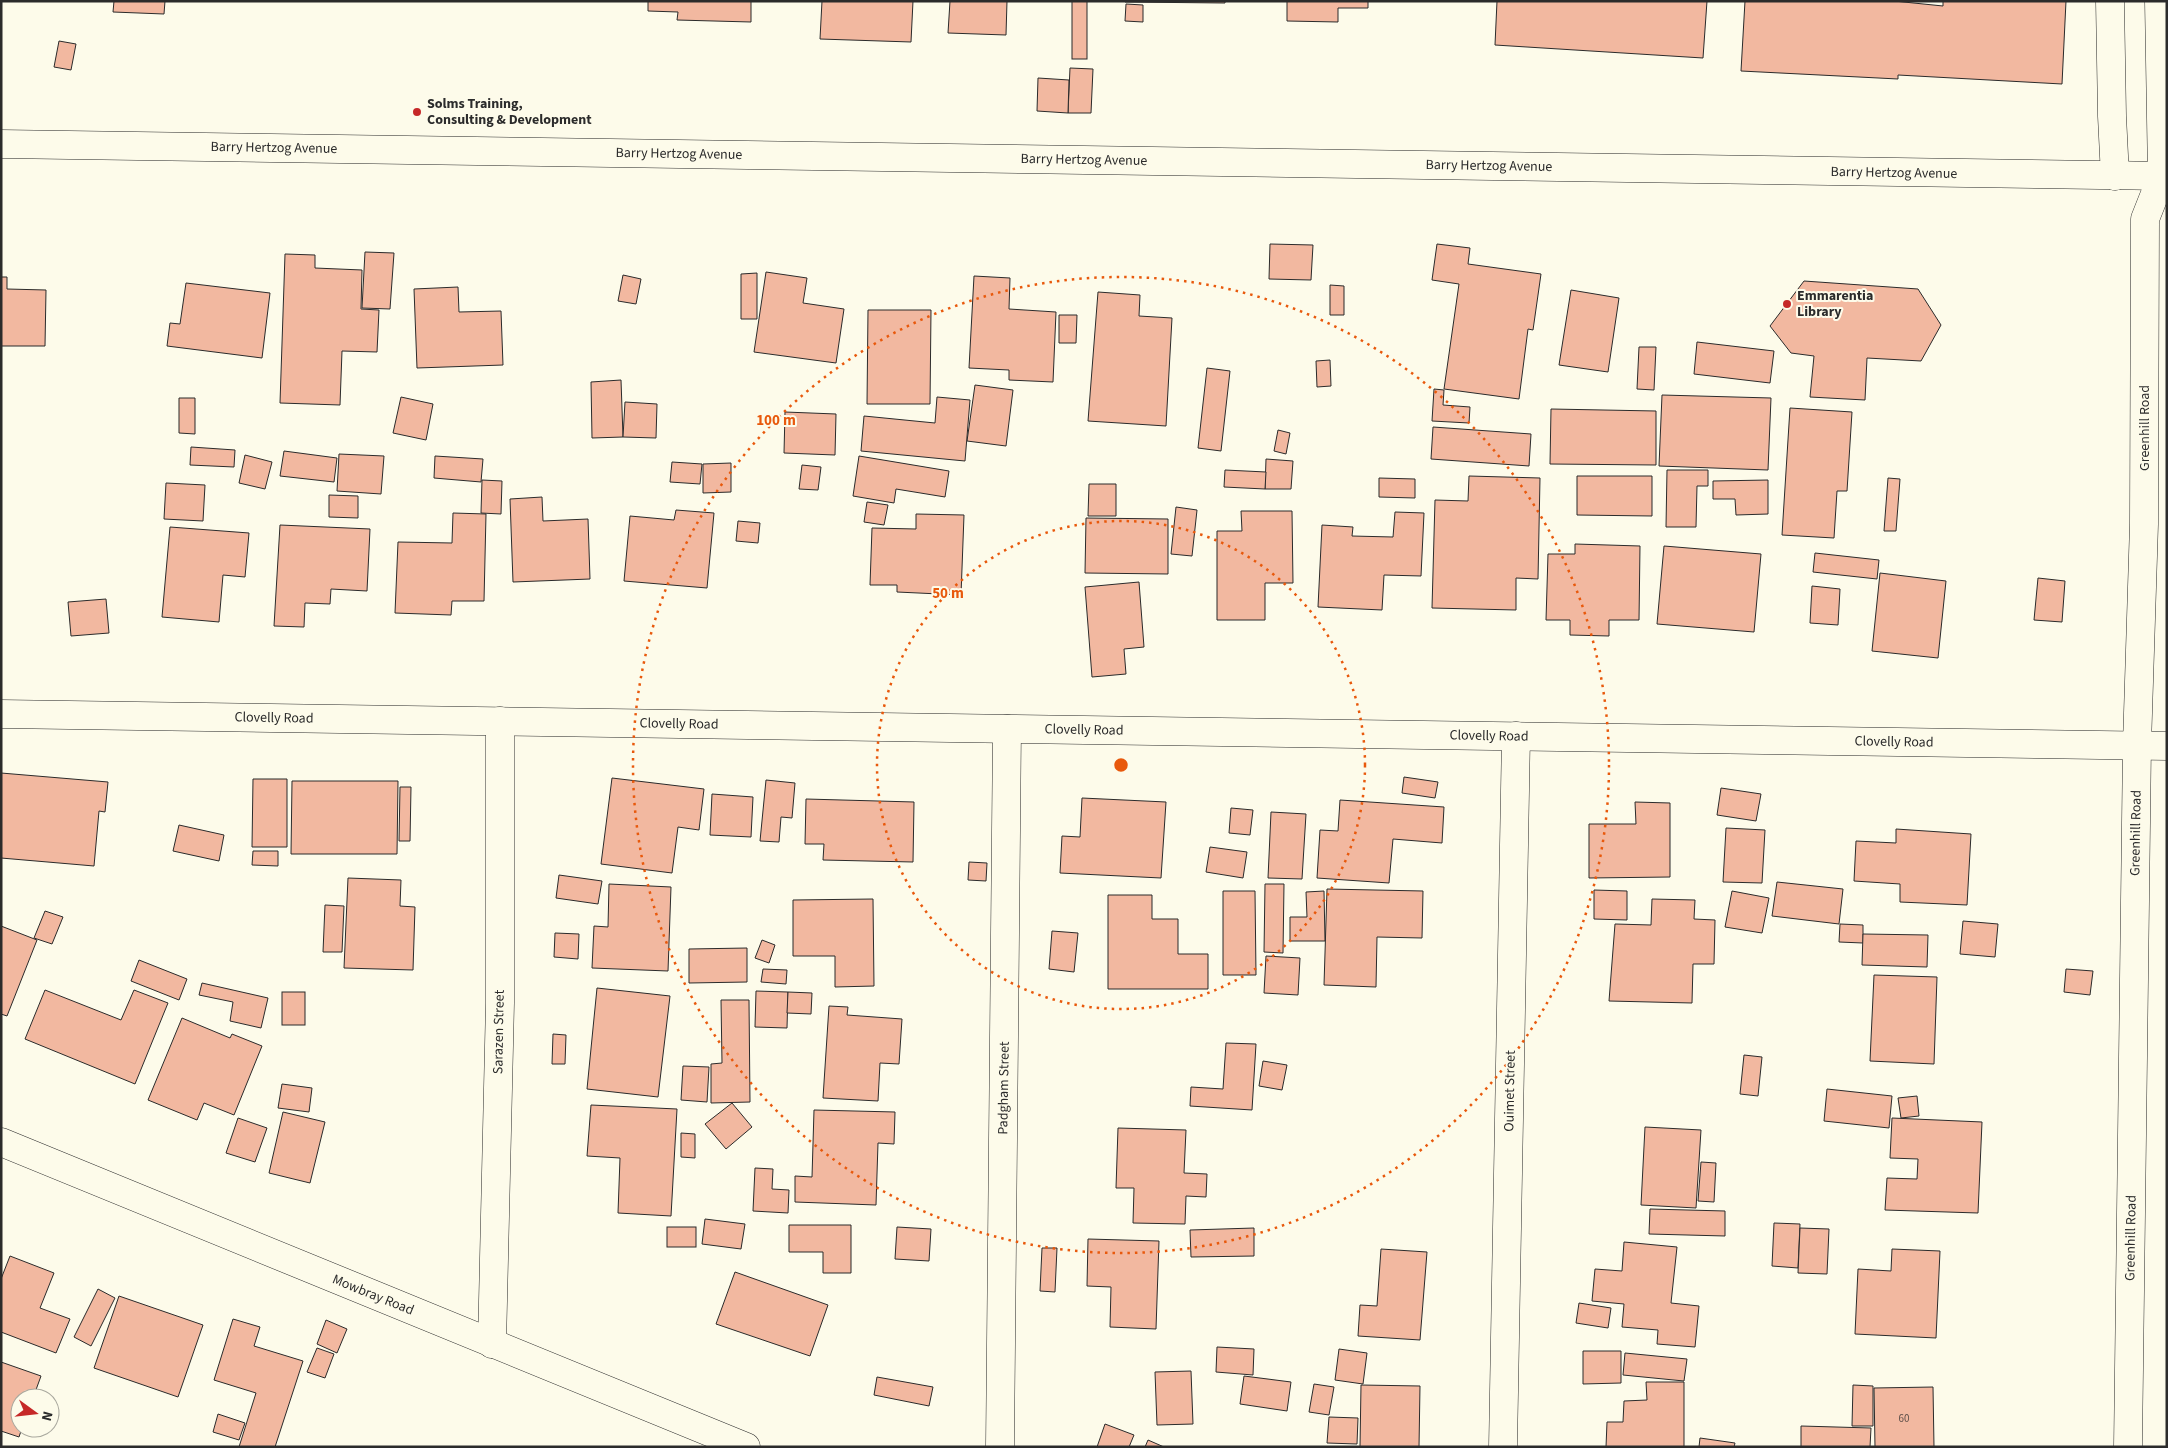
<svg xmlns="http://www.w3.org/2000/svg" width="2168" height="1448" font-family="'Source Sans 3',sans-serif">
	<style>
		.building { fill: #f2b8a0; stroke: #2b2b2b }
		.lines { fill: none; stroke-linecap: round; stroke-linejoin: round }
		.street-casing { stroke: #2b2b2b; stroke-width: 29 }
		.secondary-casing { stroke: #2b2b2b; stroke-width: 29 }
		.street { stroke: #fdfbea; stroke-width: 28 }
		.secondary { stroke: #fdfbea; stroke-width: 28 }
		.ring { fill: none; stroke: #e8590c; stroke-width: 2.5; stroke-dasharray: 2.5 5 }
		.poi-dot { fill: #c62828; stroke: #fdfbea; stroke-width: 2 }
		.labels { text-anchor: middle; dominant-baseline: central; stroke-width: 4; stroke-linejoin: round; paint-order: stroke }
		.number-label { font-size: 11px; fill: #5d4e48 }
		.poi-label { font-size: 14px; font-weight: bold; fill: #2b2b2b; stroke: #fdfbea; text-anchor: start }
		.street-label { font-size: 14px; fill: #2b2b2b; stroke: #fdfbea }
		.centre { fill: #e8590c; stroke: #fdfbea; stroke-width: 2.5 }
		.ring-label { font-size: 15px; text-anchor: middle; font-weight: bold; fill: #e8590c; stroke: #fdfbea; stroke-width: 4; stroke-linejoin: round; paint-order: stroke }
	</style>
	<rect width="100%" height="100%" fill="#fdfbea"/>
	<g class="building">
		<path d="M114,1h51l-1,13 -51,-2z"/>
		<path d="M648,1h103v21l-74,-2 1,-8 -30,-1z"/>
		<path d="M822,1h91l-2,41 -91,-3z"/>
		<path d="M950,1h57l-1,34 -58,-2z"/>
		<rect x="1072" y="1" width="15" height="58"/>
		<path d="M1125,1h100v2l-100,-1z"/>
		<path d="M1287,1h81v7h-30v14l-51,-1z"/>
		<path d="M1497,1h210l-4,57 -208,-13z"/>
		<path d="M1745,1h149l49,5v-5h123l-4,83 -164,-9v4l-157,-8z"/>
		<path d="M1126,4l17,1v17l-18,-1z"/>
		<path d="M59,41l17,3 -5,26 -17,-3z"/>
		<path d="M1070,68l23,1 -2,44h-23z"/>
		<path d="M1038,78l31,2 -1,33 -31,-2z"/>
		<path d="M1270,244l43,1 -2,35 -42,-1z"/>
		<path d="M1437,244l33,4 -2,16 73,10 -8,56 -5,-1 -9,70 -75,-10 15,-105 -27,-4z"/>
		<path d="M365,252l29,1 -4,56 -28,-1z"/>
		<path d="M285,254l30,1v13l47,2 -1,39 18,1 -2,42 -35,-1 -2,54 -60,-2z"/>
		<path d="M766,272l41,6 -4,25 41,6 -8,54 -82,-11z"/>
		<path d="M757,273v46h-16v-45z"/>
		<path d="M623,275l18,4 -5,25 -18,-3z"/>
		<path d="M974,276l36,2 -1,31 47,3 -3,70 -44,-2v-10l-40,-2z"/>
		<path d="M1,277h6v12l39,1 -1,56h-44z"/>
		<path d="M1804,281l114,8 23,36 -20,36 -54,-3 -2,42 -55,-3 4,-41 -23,-3 -21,-27z"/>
		<path d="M186,283l84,10 -8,65 -95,-12 3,-23 10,1z"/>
		<path d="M1330,285l14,1v29h-14z"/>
		<path d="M458,287l1,25 42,-1 2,54 -86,3 -3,-79z"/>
		<path d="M1571,290l48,8 -11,74 -49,-7z"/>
		<path d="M1098,292l42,3 -1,21 33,2 -6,108 -78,-5z"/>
		<path d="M868,310h63l-1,94h-63z"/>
		<path d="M1059,315h18l-1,28h-17z"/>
		<path d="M1697,342l77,9 -4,32 -76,-9z"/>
		<path d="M1639,347h17l-2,43 -17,-1z"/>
		<path d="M1330,360l1,26 -14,1 -1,-26z"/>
		<path d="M1207,368l23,3 -9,80 -23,-3z"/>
		<path d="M621,380l2,57 -31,1 -1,-56z"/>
		<path d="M975,385l38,5 -7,56 -39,-5z"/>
		<path d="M1434,389l10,1 -1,15 27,2 -1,16 -37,-2z"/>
		<path d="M1662,395l109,3 -3,72 -109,-4z"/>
		<path d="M401,397l32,7 -7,36 -33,-7z"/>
		<path d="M937,397l33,3 -5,61 -104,-10 3,-35 71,7z"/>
		<path d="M179,398h16v36l-16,-1z"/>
		<path d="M625,402l32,2 -1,34 -33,-1z"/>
		<path d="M1790,408l62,4 -5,79h-10l-3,47 -52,-3z"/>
		<path d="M1551,409l105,2v54l-106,-1z"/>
		<path d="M785,412l51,2 -1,41 -51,-2z"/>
		<path d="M1433,427l98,7 -2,32 -98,-7z"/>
		<path d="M1278,430l12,3 -4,21 -12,-3z"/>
		<path d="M191,447l44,3 -1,17 -44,-2z"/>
		<path d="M284,451l53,7 -3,24 -54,-6z"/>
		<path d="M339,454l45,2 -3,38 -44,-3z"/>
		<path d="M245,455l27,7 -7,27 -26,-6z"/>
		<path d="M435,456l48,3 -2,23 -47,-4z"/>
		<path d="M859,456l90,15 -4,26 -49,-8 -2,14 -41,-7z"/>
		<path d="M1266,459l27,2 -2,28h-26z"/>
		<path d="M672,462l30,2 -2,20 -30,-2z"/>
		<path d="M731,463v29l-28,1v-29z"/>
		<path d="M802,465l19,2 -3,23 -19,-1z"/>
		<path d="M1225,470l41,2 -1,17 -41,-2z"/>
		<path d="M1667,470h41v16h-11l-1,41h-30z"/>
		<path d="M1469,476l71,2 -2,101 -22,-1v32l-84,-2 3,-108 33,1z"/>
		<path d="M1577,476h75v40l-75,-1z"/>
		<path d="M1379,478l36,1v19l-36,-1z"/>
		<path d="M1888,478l12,1 -4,52h-12z"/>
		<path d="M482,480l20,1 -1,33 -20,-1z"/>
		<path d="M1768,480v34l-32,1 -1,-16h-22v-18z"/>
		<path d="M166,483l39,2 -2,36 -39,-2z"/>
		<path d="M1089,484h27v32h-28z"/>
		<path d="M329,495l29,1v22l-29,-1z"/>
		<path d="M542,497l1,24 45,-2 2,60 -77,3 -3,-83z"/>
		<path d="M867,502l21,3 -4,20 -20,-3z"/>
		<path d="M1176,507l21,3 -5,46 -21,-2z"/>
		<path d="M676,510l38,3 -7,75 -83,-7 6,-65 44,4z"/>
		<path d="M1241,511h51l1,72h-28v37h-48v-89h25z"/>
		<path d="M1395,512l29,1 -3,63 -37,-1 -2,35 -64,-3 4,-82 31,2 -1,9 41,1z"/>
		<path d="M453,513l33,1 -2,87h-32l-1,14 -56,-2 3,-71 54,1z"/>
		<path d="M916,514l48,1 -3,80 -64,-3v-7h-27l2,-57 44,1z"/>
		<path d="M1086,518l82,1v55l-83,-1z"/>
		<path d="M738,521l22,2 -2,20 -22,-2z"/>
		<path d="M280,525l90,4 -3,62 -36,-2 -1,15 -25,-1 -1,24 -30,-1z"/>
		<path d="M170,527l79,6 -4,44 -22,-2 -4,47 -57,-5z"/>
		<path d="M1575,544l65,2 -1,74h-30v16l-39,-1v-15h-24l2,-66h27z"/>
		<path d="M1664,546l97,8 -7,78 -97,-8z"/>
		<path d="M1815,553l64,7 -2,19 -64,-7z"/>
		<path d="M1880,573l66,8 -8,77 -66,-7z"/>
		<path d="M2038,578l27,3 -3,41 -28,-2z"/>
		<path d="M1139,582l5,65 -20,2 2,25 -34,3 -7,-90z"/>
		<path d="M1812,586l28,3 -2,36 -28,-2z"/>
		<path d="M106,599l3,34 -38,3 -3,-34z"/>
		<path d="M1,773l107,9 -3,30 -6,-1 -5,55 -93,-8z"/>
		<path d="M1404,777l34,5 -3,16 -33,-5z"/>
		<path d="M612,778l92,11 -5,41 -21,-3 -6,46 -71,-9z"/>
		<path d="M253,779h34v68h-35z"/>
		<path d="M766,780l29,3 -3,35 -11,-1 -2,25 -19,-1z"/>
		<path d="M292,781h106l-1,73h-106z"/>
		<path d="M400,787h11l-1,54h-11z"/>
		<path d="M1721,788l40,6 -5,27 -39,-6z"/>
		<path d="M712,794l41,3 -2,40 -41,-2z"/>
		<path d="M1082,798l84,4 -5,76 -101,-5 2,-37 18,1z"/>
		<path d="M806,799l108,3 -1,60 -90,-2 1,-16h-19z"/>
		<path d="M1340,800l104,7 -2,36 -49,-4 -4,44 -72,-5 3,-48 18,1z"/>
		<path d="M1635,802l35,1v74l-81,1v-54h47z"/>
		<path d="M1231,808l22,2 -3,25 -21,-2z"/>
		<path d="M1271,812l35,2 -4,65 -34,-1z"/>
		<path d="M179,825l45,10 -5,26 -46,-10z"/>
		<path d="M1726,828l39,2 -3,53 -39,-1z"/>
		<path d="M1896,829l75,5 -4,71 -67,-3v-18l-46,-3 2,-40 40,2z"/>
		<path d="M1210,847l37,5 -4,26 -37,-6z"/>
		<path d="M253,851h25v15l-26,-1z"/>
		<path d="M969,862l18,1 -1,18 -18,-1z"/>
		<path d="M559,875l43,6 -4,23 -42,-6z"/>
		<path d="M348,878l53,2 -1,26 15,1 -2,63 -69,-2z"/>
		<path d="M1777,882l66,7 -4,35 -67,-8z"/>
		<path d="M609,884l62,3 -3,84 -76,-3 2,-42 14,1z"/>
		<path d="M1265,884h19l-1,69 -19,-1z"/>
		<path d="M1327,889l96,2 -1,47 -45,-1 -1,50 -52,-2z"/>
		<path d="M1594,890l33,1v29l-33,-1z"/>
		<path d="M1223,891h32l1,84h-33z"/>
		<path d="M1324,891l1,50h-35v-24h17l-1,-25z"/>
		<path d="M1732,891l37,7 -7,35 -37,-6z"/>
		<path d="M1108,895h44v24h26v35h30v35h-100z"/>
		<path d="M873,899l1,87 -39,1v-31h-42v-56z"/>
		<path d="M1652,899l43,1 -1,19 21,1 -1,44h-21l-1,39 -83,-2 6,-77 36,1z"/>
		<path d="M325,905l19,1 -2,46h-19z"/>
		<path d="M45,911l18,6 -11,27 -18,-6z"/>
		<path d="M1963,921l35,3 -3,33 -35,-3z"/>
		<path d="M1840,924l23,1v18l-24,-1z"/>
		<path d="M1,926l36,14 -30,76 -6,-2z"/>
		<path d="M1052,931l26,2 -4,39 -25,-3z"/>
		<path d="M555,933l24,1 -1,25 -24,-2z"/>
		<path d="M1863,934l65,1 -1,32 -65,-2z"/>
		<path d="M762,940l13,5 -6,18 -14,-5z"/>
		<path d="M747,948v34l-58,1v-34z"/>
		<path d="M1266,956l34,2 -2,37 -34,-2z"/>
		<path d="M139,960l48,19 -8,21 -48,-19z"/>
		<path d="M763,969l24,1 -1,14 -25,-2z"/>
		<path d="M2066,969l27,2 -3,24 -26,-3z"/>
		<path d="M1874,975l63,2 -3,87 -64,-3z"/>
		<path d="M202,983l66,15 -7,30 -31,-7 3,-19 -34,-7z"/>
		<path d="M597,988l73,8 -12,101 -71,-8z"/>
		<path d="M45,990l76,30 13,-30 34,13 -33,81 -110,-45z"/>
		<path d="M756,991l32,1 -1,36 -32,-1z"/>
		<rect x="282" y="992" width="23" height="33"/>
		<path d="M788,992l24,1 -1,21 -24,-1z"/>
		<path d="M721,1000h28l1,102 -39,1v-39l11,-1z"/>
		<path d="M829,1006l19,1 -1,8 55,4 -3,45 -19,-1 -2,38 -55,-3z"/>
		<path d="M182,1018l48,20 2,-4 30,12 -28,69 -30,-12 -7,17 -49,-20z"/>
		<path d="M553,1034l13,1 -1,29h-13z"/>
		<path d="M1226,1043l30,1 -4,66 -62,-4 1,-19 32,2z"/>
		<path d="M1744,1055l18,2 -4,39 -18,-2z"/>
		<path d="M1263,1061l24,4 -5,25 -23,-4z"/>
		<path d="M683,1066l26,1 -2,35 -26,-2z"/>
		<path d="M282,1084l30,4 -3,24 -31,-4z"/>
		<path d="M1827,1089l65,7 -3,32 -65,-7z"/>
		<path d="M1917,1096l2,20 -18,2 -3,-20z"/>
		<path d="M732,1103l20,24 -26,22 -21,-25z"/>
		<path d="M591,1105l86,4 -6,107 -53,-3 2,-55 -33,-2z"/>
		<path d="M814,1110l81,2 -1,32 -16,-1 -2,62 -81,-3v-26l17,1z"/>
		<path d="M283,1112l42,10 -15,61 -41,-10z"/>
		<path d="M238,1118l29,10 -12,34 -29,-9z"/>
		<path d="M1892,1118l90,4 -4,91 -93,-3 2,-32 30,1 1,-20 -28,-1z"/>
		<path d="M1645,1127l56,3 -5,78 -55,-3z"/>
		<path d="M1118,1128l68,2 -2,43 23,1 -1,23 -20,-1 -1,28 -52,-1 1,-35h-18z"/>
		<path d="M681,1133l14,1v24l-14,-1z"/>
		<path d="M1701,1162l15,1 -2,39 -16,-1z"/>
		<path d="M755,1168l18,1 -1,20 17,1 -1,23 -35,-2z"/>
		<path d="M1650,1209l75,2v25l-76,-2z"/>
		<path d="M705,1219l40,5 -4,25 -39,-5z"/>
		<path d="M1774,1223l26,1 -2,44 -26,-2z"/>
		<path d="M789,1225h62v48h-28v-21h-34z"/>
		<rect x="667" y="1227" width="29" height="20"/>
		<path d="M897,1227l34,2 -2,32 -34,-2z"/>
		<path d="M1254,1228v28l-63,1 -1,-27z"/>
		<path d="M1800,1228l29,1 -2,45 -29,-1z"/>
		<path d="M1088,1239l71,2 -3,88 -46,-2 1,-40 -24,-1z"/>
		<path d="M1624,1242l53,5 -6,56 28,3 -4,41 -38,-3 1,-14 -36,-3 2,-23 -32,-3 3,-32 27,2z"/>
		<path d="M1042,1248h15l-2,44 -15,-1z"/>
		<path d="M1381,1249l46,3 -7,88 -62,-4 2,-31 17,1z"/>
		<path d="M1892,1249l48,2 -4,87 -81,-4 3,-65 33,2z"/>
		<path d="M10,1256l44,17 -14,35 30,11 -14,34 -55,-21v-53z"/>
		<path d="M735,1272l93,33 -18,51 -94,-32z"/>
		<path d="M98,1289l17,9 -24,48 -17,-9z"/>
		<path d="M119,1296l84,29 -25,72 -84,-29z"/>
		<path d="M1579,1303l32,5 -3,20 -32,-5z"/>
		<path d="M233,1319l27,8 -6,19 49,15 -28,86h-36l17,-54 -42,-13z"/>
		<path d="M326,1320l21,9 -10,24 -20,-9z"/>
		<path d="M1217,1347l37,2 -1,26 -37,-3z"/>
		<path d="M317,1348l17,6 -9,24 -18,-6z"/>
		<path d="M1339,1349l28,4 -4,31 -28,-4z"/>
		<path d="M1583,1351h38v32l-38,1z"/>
		<path d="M1625,1353l62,6 -3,22 -61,-6z"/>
		<path d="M1,1362l40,14 -8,22h-13v30h2l-3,9 -18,-6z"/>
		<path d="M1191,1371l2,53 -36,1 -2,-53z"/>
		<path d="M1244,1376l47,6 -4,29 -47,-7z"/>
		<path d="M877,1377l56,10 -4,19 -55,-11z"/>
		<path d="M1646,1382h38v65h-78l1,-25h16l1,-21 23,-1z"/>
		<path d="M1314,1384l20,3 -5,28 -20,-3z"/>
		<path d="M1361,1385l59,1 -1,61h-59z"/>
		<path d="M1853,1385l20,1v40h-21z"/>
		<path d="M1933,1387l1,60h-59l-1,-59z"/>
		<path d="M218,1414l27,9 -6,17 -26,-8z"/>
		<path d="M1329,1417l29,1 -1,26 -30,-1z"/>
		<path d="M1105,1424l29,11 -5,12h-32z"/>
		<path d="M1801,1426l70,2 -1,19h-69z"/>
		<path d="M1700,1438l35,5 -1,4h-35z"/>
		<path d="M1148,1440l16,7h-19z"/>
	</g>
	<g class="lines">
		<defs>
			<g id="street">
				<path d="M2110,1l2,115 3,60"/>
				<path d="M2159,1l3,175"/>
				<path d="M1,714l2166,32"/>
				<path d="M1,1142l745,305"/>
				<path d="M492,1344l8,-341v-282"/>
				<path d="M1000,1447l7,-718"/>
				<path d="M1503,1447l13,-711"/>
			</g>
			<g id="secondary">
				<path d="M1,144l2166,32"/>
				<path d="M2128,1447l9,-702 7,-221 1,-305 17,-43"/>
			</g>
		</defs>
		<use href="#street" class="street-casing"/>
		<use href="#secondary" class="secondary-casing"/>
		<use href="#street" class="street"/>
		<use href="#secondary" class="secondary"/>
	</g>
	<g class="ring">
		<circle cx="1121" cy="765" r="244"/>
		<circle cx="1121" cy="765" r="488"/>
	</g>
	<g class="poi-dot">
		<circle cx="417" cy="112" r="5"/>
		<circle cx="1787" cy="304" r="5"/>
	</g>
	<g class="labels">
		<g class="number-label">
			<text x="1904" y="1418">60</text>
		</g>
		<g class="poi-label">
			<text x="427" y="104">Solms Training,<tspan x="427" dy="16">Consulting &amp; Development</tspan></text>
			<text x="1797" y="296">Emmarentia<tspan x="1797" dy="16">Library</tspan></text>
		</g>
		<g class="street-label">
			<text transform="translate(274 148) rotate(1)">Barry Hertzog Avenue</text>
			<text transform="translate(679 154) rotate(1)">Barry Hertzog Avenue</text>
			<text transform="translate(1084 160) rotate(1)">Barry Hertzog Avenue</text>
			<text transform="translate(1489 166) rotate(1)">Barry Hertzog Avenue</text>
			<text transform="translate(1894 173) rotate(1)">Barry Hertzog Avenue</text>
			<text transform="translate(2145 428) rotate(-90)">Greenhill Road</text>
			<text transform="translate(274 718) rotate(1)">Clovelly Road</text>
			<text transform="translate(679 724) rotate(1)">Clovelly Road</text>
			<text transform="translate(1084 730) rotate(1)">Clovelly Road</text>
			<text transform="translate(1489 736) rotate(1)">Clovelly Road</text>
			<text transform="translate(1894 742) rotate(1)">Clovelly Road</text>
			<text transform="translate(2136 833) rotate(-89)">Greenhill Road</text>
			<text transform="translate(499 1032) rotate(-89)">Sarazen Street</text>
			<text transform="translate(1004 1088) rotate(-89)">Padgham Street</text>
			<text transform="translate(1510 1091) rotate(-89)">Ouimet Street</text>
			<text transform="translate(2131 1238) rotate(-89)">Greenhill Road</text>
			<text transform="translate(373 1295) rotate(22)">Mowbray Road</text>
		</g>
	</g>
	<circle cx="1121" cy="765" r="8" class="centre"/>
	<g class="ring-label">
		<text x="776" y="425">100 m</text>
		<text x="948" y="598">50 m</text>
	</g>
	<rect width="2168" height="1448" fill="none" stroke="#2b2b2b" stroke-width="5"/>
	<g transform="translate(35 1413) rotate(105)"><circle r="24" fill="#fdfbea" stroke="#a9a89e"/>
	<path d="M0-4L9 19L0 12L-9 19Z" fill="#c62828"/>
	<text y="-8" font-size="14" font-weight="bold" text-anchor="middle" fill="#2b2b2b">N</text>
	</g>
</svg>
